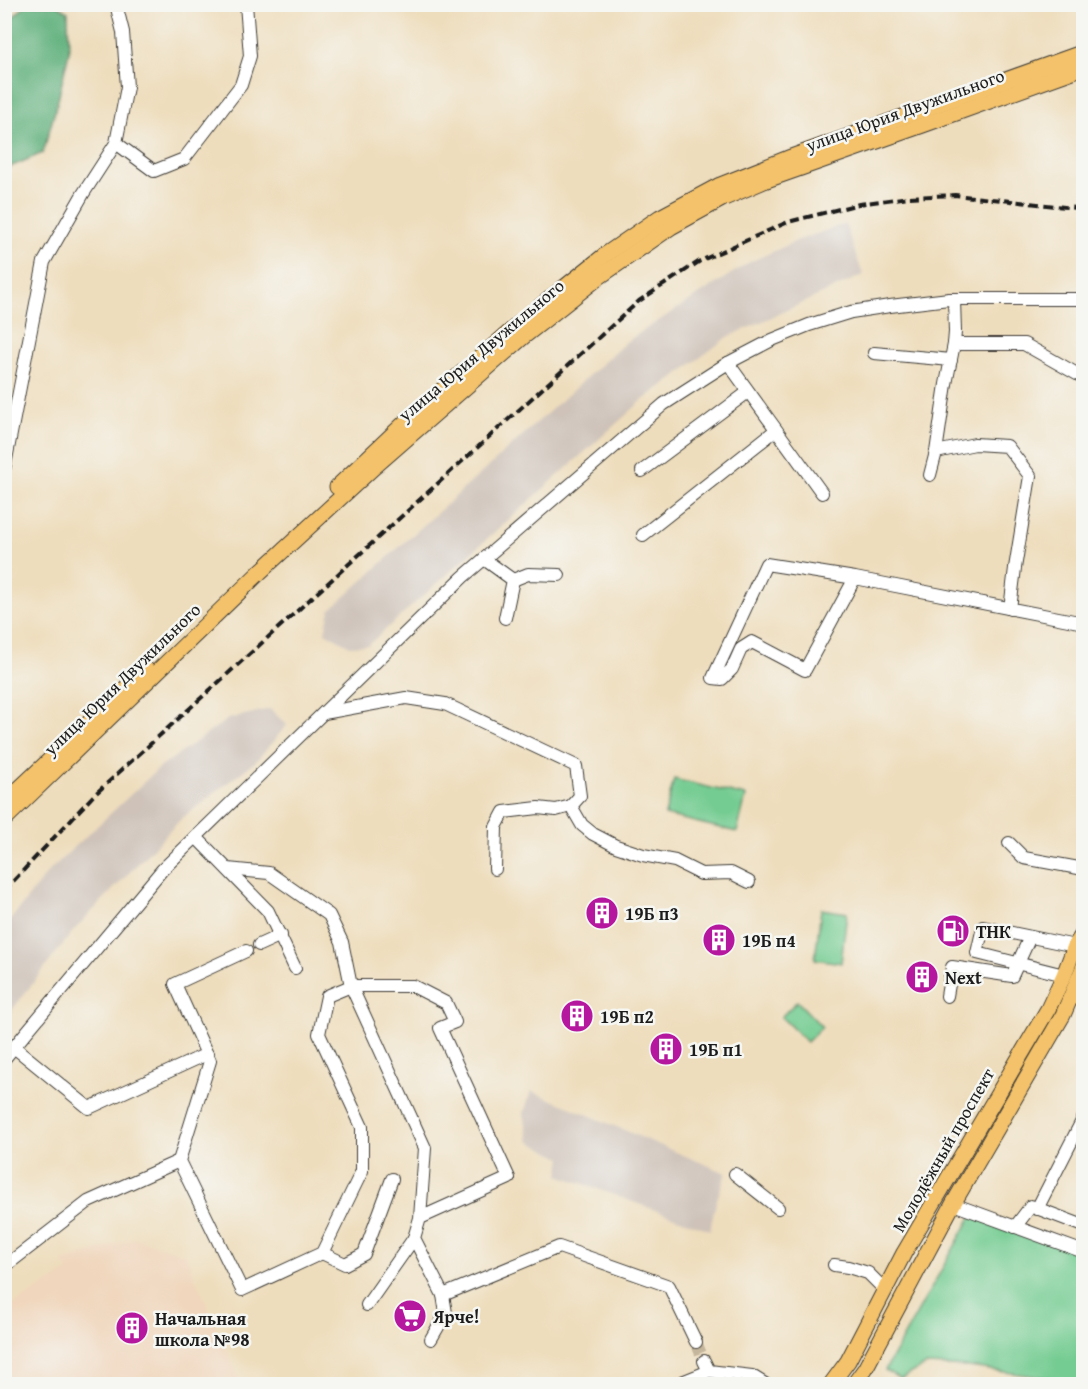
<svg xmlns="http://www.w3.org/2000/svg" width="1088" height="1389" font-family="'Gentium Book Plus',serif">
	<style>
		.built { fill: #f0d6bc }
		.industrial { fill: #cec2b9 }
		.green { fill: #74cc92; stroke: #487457; stroke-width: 1.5 }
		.forest { fill: #5fb07c; stroke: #3e664c; stroke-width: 1.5 }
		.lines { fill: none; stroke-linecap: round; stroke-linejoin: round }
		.minor-tunnel { stroke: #c4b69c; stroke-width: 12; stroke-dasharray: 12 6; stroke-linecap: butt }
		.minor-casing { stroke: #3c3934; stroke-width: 14 }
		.major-casing { stroke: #3c3934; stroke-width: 17 }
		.minor { stroke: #fff; stroke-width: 12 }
		.major { stroke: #f4c26a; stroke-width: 15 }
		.rail { stroke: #1c1c1c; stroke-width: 4; stroke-dasharray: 9 4.5; stroke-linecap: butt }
		.labels { text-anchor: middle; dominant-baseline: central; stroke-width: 5; stroke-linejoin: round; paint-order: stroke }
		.street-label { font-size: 18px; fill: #1c1c1c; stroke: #f6f6f2 }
		.poi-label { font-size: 18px; font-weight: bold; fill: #1c1c1c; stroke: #f6f6f2; text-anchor: start }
	</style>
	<rect width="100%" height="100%" fill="#f6f6f2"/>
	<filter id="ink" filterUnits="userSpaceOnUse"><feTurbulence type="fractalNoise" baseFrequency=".0167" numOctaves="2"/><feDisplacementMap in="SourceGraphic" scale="12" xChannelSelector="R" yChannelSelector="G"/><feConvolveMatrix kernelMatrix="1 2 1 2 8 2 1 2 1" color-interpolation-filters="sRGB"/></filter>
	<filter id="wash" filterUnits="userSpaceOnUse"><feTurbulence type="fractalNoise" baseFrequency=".008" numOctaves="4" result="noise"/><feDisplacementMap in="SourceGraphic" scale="24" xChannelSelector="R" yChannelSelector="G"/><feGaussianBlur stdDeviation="1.35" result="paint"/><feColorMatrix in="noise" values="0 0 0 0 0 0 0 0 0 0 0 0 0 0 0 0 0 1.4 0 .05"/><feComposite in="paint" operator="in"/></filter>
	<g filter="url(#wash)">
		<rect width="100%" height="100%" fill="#eeddbc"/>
		<path class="built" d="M134,1238l51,16 56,130h-236v-74l63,-39 -5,-9z"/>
		<g class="industrial">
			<path d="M845,224l18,51 -135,62 -85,63 -275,245 -18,1 -25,-14 5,-22 296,-268 122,-79 53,-24z"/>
			<path d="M270,709l17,16 -31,36 -74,57 -108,112 -69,89v-92l43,-55 110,-103 70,-50z"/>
			<path d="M531,1091l195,82 -10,29 -6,28 -151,-55 3,-17 -33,-17 -5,-28z"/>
		</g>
		<g class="green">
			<path d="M674,779l72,17 -9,36 -72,-17z"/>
			<path d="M821,909l26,4 -6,50 -26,-4z"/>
			<path d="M797,1001l25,26 -15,15 -26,-25z"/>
			<path d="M974,1212l109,40v131l-114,-16 -42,-2 -27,14 -15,-9z"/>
		</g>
		<path class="forest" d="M26,5h32l10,7 1,40 -12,52 -14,49 -38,16v-137l8,-15z"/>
	</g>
	<g filter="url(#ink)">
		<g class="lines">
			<path class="minor-tunnel" d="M696,1342l8,19"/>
			<defs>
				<g id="minor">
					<path d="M116,143l38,28 30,-12 57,-74 9,-29 -4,-52"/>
					<path d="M954,344h70l60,34"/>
					<path d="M874,353l77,7"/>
					<path d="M728,363l94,130"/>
					<path d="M936,452l39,-8 32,2 23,30 -15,92 -5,41"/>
					<path d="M4,470l40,-208 39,-68 33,-51 11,-56 -4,-55 -7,-28"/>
					<path d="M642,471l106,-79"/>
					<path d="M930,475l6,-23 10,-68 8,-40 1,-12 -1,-33"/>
					<path d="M643,535l133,-105"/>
					<path d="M484,559l29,21 -8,38"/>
					<path d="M855,578l-50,92 -53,-28 -11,7 -9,20 -10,10 -9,-1 53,-114 89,14 229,45"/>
					<path d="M513,580l15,-6 31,1"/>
					<path d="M324,713l82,-15 39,6 131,62 4,30 -9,10 -15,4 -18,-2 -34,4 -8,15 -1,42"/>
					<path d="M571,806l11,19 11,9 23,12 27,9 32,6 26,13 30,-1 18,9"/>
					<path d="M196,837l72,74 27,57"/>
					<path d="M1009,843l15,15 60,11"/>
					<path d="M228,869l41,4 60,42 13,27 9,44 -24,10 -8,38 43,93v44l-40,82 -80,37 -63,-129 31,-100 -35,-77 71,-33"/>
					<path d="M259,945l22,-10"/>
					<path d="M1064,975l-87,-22 6,-26 92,19"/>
					<path d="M947,996l5,-29 60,9 18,-39"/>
					<path d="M14,1047l75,61 118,-54"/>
					<path d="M4,1059l158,-189 301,-293 201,-173 64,-41 44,-23 37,-15 42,-13 39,-6 59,-7h135"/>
					<path d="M735,1174l43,34"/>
					<path d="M953,1204l131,48"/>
					<path d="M1037,1209l47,-92"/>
					<path d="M420,1218l5,-70 -74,-162h62l33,17 9,19 -15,6 69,150 -89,40 -6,20 29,57 116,-48 110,39 27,56"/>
					<path d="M1015,1227l16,-21 53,20"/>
					<path d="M322,1253l23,11 19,-10 28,-75"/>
					<path d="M834,1265l14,2 20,6 17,17"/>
					<path d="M4,1267l84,-65 91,-41"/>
					<path d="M367,1305l47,-67"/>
					<path d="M431,1339l15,-26 -3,-18"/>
					<path d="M704,1361l5,10 43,5 13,8"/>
					<path d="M677,1384l32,-13"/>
				</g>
				<g id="major">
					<path d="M337,487l75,-71 114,-98 79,-63 55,-38 58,-31 73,-29 293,-105"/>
					<path d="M4,803l142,-134"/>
					<path d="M4,820l256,-248 114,-105 149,-130 76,-60 72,-50 51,-28 42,-18 159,-56 161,-58"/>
					<path d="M831,1384l17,-23 56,-108 144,-244 16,-34 11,-29 9,-14"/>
					<path d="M854,1384l11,-15 88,-165 110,-189 21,-49"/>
				</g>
			</defs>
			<use href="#minor" class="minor-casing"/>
			<use href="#major" class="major-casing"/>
			<use href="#minor" class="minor"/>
			<use href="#major" class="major"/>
			<path class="rail" d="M4,891l89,-95 546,-495 61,-40 88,-39 71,-18 50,-7 46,-2 129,14"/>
		</g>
	</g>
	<defs>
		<symbol id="building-disc" viewBox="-11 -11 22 22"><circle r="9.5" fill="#b5179e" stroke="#f6f6f2"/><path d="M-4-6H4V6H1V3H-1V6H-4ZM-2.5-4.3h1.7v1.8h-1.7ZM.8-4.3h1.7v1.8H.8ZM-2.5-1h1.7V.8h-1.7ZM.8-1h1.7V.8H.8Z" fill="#fff"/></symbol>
		<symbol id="fuel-disc" viewBox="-11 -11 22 22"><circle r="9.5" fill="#b5179e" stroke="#f6f6f2"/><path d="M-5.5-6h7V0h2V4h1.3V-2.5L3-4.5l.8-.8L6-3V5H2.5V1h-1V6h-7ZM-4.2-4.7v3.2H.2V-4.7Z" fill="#fff"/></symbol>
		<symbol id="supermarket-disc" viewBox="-11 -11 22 22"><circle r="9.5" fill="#b5179e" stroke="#f6f6f2"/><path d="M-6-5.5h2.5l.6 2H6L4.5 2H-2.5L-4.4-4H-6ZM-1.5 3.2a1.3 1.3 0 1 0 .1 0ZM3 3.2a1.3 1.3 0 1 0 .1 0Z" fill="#fff"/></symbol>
	</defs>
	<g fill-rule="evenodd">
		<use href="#building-disc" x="583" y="894" width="38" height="38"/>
		<use href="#fuel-disc" x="934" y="912" width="38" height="38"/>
		<use href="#building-disc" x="700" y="921" width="38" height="38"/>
		<use href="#building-disc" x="903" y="958" width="38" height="38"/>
		<use href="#building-disc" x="558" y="997" width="38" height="38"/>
		<use href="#building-disc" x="647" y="1030" width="38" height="38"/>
		<use href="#supermarket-disc" x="391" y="1297" width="38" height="38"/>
		<use href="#building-disc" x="113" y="1309" width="38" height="38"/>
	</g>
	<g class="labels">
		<g class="street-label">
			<text transform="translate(905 110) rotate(-20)">улица Юрия Двужильного</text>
			<text transform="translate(481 350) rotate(-40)">улица Юрия Двужильного</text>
			<text transform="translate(122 679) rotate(-44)">улица Юрия Двужильного</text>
			<text transform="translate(943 1150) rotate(-60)">Молодёжный проспект</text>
		</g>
		<g class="poi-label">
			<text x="625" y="913">19Б п3</text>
			<text x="976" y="931">ТНК</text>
			<text x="742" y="940">19Б п4</text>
			<text x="945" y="977">Next</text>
			<text x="600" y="1016">19Б п2</text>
			<text x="689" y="1049">19Б п1</text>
			<text x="433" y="1316">Ярче!</text>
			<text x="155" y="1318">Начальная<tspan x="155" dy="21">школа №98</tspan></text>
		</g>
	</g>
	<rect width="1088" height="1389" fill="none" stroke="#f6f6f2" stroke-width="24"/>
</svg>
